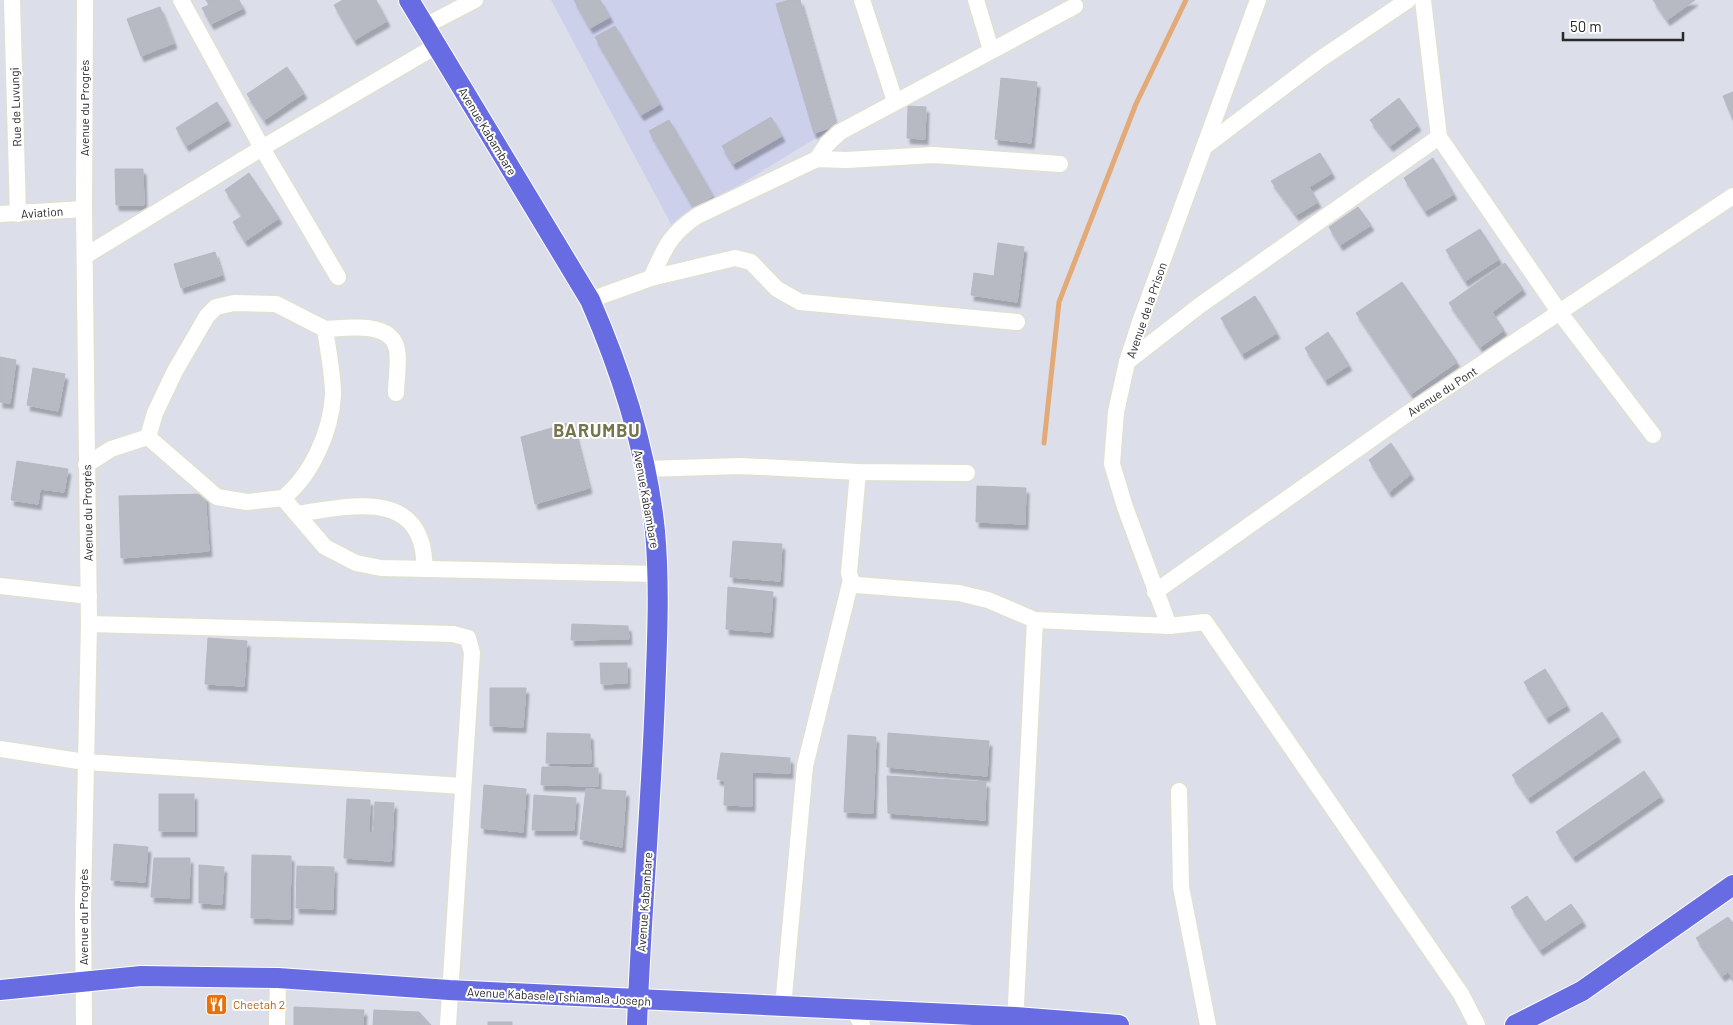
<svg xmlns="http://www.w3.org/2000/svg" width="1733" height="1025" font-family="Barlow,sans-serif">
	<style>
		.education { fill: #ccd0ea }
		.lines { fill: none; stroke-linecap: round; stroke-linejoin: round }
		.stream { stroke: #e3aa78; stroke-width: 5 }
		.building { fill: #b7bac2; stroke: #b6b8c5; filter: url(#shadow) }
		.minor-casing { stroke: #e0e0d1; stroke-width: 19 }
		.major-casing { stroke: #fff; stroke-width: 22 }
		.minor { stroke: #fff; stroke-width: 16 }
		.major { stroke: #686ce3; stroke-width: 20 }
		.labels { text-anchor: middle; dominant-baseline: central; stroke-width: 4; stroke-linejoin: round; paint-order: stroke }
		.street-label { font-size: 12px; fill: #292929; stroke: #fff }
		.food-label { font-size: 12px; fill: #c56008; stroke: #fff; text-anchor: start }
		.district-label { font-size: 18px; font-weight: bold; letter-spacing: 1px; fill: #74754e; stroke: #fff }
	</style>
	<defs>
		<filter id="shadow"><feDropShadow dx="3" dy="5.5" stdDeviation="1" flood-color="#0004"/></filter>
	</defs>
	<rect width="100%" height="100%" fill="#dcdfea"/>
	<path class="education" d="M551,0h249l36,126 -164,100z"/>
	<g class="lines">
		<path class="stream" d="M1044,443l15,-141 77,-198 50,-104"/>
	</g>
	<g class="building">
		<path d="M206,0h33l4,8 -32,16 -9,-16 7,-3z"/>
		<path d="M343,0h33l11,21 -33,19 -20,-35z"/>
		<path d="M574,0h26l10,17 -20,11z"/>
		<path d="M789,0h11l36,126 -22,7 -38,-129z"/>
		<path d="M1653,0h42l-28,20z"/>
		<path d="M160,7l14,36 -33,13 -14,-37z"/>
		<path d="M615,26l45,78 -19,11 -46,-78z"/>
		<path d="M287,67l17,26 -40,27 -17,-26z"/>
		<path d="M1001,78l36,4 -6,61 -36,-4z"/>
		<path d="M1733,92v28l-10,-24z"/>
		<path d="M1399,98l19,27 -28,21 -20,-26z"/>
		<path d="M217,102l11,18 -42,26 -10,-18z"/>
		<path d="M908,106l18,1 -1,32 -18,-1z"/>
		<path d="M771,117l11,19 -49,28 -11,-18z"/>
		<path d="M669,120l44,76 -19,12 -45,-77z"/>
		<path d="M1320,153l12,20 -23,14 9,15 -22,13 -25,-34z"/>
		<path d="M1433,158l21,36 -29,17 -21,-33z"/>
		<path d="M115,169h28l1,36h-28z"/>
		<path d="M249,173l30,45 -34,23 -12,-19 9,-6 -17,-26z"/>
		<path d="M1358,207l13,18 -31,20 -11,-18z"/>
		<path d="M1480,229l19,30 -34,22 -19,-31z"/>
		<path d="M998,243l26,4 -7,55 -46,-7 3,-22 20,3z"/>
		<path d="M215,252l7,23 -41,13 -7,-24z"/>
		<path d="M1505,263l18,26 -31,23 12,18 -24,17 -31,-44z"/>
		<path d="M1402,282l55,80 -46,32 -55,-81z"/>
		<path d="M1255,296l22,37 -35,21 -21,-36z"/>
		<path d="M1328,332l21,33 -24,15 -20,-32z"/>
		<path d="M0,357l16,3 -6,43 -10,-1z"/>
		<path d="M33,368l32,6 -7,37 -31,-6z"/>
		<path d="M572,422l17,66 -54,16 -14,-67z"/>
		<path d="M1391,443l20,31 -22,18 -20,-32z"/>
		<path d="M17,461l51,8 -4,23 -24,-3 -2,15 -27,-4z"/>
		<path d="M977,486l49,2 -1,36 -49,-2z"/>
		<path d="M205,494l4,57 -88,7 -2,-62z"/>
		<path d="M733,541l49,3 -2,37 -50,-4z"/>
		<path d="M728,587l45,5 -3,40 -44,-3z"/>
		<path d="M572,624l56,2 1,13 -58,1z"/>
		<path d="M208,638l39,3 -3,45 -39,-2z"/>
		<path d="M600,663h27v20l-26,1z"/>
		<path d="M1545,669l22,36 -21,13 -22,-36z"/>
		<path d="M490,688h36l-3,39 -33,-1z"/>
		<path d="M1602,712l16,24 -90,62 -16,-23z"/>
		<path d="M547,733l43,1 1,29h-45z"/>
		<path d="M888,733l101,8 -2,35 -100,-9z"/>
		<path d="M848,735l28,2 -3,76 -29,-1z"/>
		<path d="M721,753l69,5v15l-38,-1v34l-28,-1 1,-24 -8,-2z"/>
		<path d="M542,767l56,1v18l-57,-1z"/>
		<path d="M1644,771l17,25 -88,61 -17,-25z"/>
		<path d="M887,776l99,6 -1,38 -97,-7z"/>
		<path d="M484,785l42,4 -3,43 -42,-4z"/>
		<path d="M586,789l40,2 -4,56 -42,-8z"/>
		<rect x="159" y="794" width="35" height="37"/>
		<path d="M534,795l42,3 -2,32h-42z"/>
		<path d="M347,799l23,1 -1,33h4l2,-31 19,1 -3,58 -47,-3z"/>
		<path d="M114,844l34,3 -3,35 -34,-2z"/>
		<path d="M252,855l39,1 -1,63 -39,-1z"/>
		<path d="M154,858h36l-1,40 -38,-1z"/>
		<path d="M199,865l25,2 -2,37 -23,-1z"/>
		<path d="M297,866l37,1 -1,42 -37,-1z"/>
		<path d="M1527,896l18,26 26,-18 12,17 -43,29 -29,-43z"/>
		<path d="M1728,917l5,6v56l-5,-7 -6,4 -26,-38z"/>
		<path d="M294,1007l70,3 -1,15h-69z"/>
		<path d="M374,1010l45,2 12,13h-58z"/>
		<rect x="488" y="1022" width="24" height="3"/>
	</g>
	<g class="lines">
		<defs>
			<g id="minor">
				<path d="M12,0l6,214"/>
				<path d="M181,0l81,148 76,129"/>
				<path d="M862,0l33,101"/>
				<path d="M976,0l15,50"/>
				<path d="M1423,0l16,137 121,176 93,122"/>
				<path d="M425,26l50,-26"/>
				<path d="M1204,147l115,-87 89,-60"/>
				<path d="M817,159l10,-15 13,-12 235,-126"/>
				<path d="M0,214l84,-5"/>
				<path d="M85,256l177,-108 174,-102"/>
				<path d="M651,278c14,-30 18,-43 46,-62l120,-57 29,1 88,-5 126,9"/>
				<path d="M590,300l61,-22 84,-20 16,4 26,27 23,13 217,20"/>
				<path d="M1127,362l72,-56 240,-169"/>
				<path d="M148,437l69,60 30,5 36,-4c29,-23 48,-67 50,-103 0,-21 -5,-45 -8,-66 20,-1 63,-8 71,17 4,10 0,35 0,47"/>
				<path d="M148,437l7,-24 20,-42 32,-55 9,-9 18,-4 42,1 49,25"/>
				<path d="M86,465l25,-16 37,-12"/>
				<path d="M644,469l97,-3 117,6 109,1"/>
				<path d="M283,498l42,49 31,16 25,5 277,6"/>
				<path d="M297,514c38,-5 106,-24 123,25 4,9 4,20 5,30"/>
				<path d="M851,580l5,5 103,8 29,7 47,20 134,6 36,-4 256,372 16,31"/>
				<path d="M0,586l89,10"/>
				<path d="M1155,592l249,-176 329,-220"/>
				<path d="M89,624l364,10 15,4 4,15 -24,372"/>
				<path d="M1169,626l-44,-119 -13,-43 4,-52 11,-50 13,-40 118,-322"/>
				<path d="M0,749l85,13 378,24"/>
				<path d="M1179,791l2,96 27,138"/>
				<path d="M783,1007l22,-241 46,-186 -2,-7 9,-101"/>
				<path d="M854,1010l8,15"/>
				<path d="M84,1025l-1,-123 6,-278 -5,-415 1,-209"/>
				<path d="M277,1025l1,-47"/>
				<path d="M1015,1025l20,-405"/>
			</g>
			<g id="major">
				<path d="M409,0l181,300c31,71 57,153 65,231 5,56 2,111 0,166 -4,110 -14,219 -18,328"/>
				<path d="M0,990l141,-14 137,2 171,12 566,27 104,8"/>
				<path d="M1515,1025l67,-34 151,-106"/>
			</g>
		</defs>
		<use href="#minor" class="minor-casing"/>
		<use href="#major" class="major-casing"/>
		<use href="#minor" class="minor"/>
		<use href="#major" class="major"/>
	</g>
	<defs>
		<symbol id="restaurant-square" viewBox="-11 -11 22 22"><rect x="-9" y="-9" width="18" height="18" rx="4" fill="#e8710a" stroke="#fff"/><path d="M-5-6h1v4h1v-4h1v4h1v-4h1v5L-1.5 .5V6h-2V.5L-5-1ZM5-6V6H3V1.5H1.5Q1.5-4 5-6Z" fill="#fff"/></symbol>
	</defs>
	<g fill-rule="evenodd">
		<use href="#restaurant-square" x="204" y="992" width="25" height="25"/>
	</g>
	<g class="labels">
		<g class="street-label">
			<text transform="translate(15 107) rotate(-92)">Rue de Luvungi</text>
			<text transform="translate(84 108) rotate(-90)">Avenue du Progrès</text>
			<text transform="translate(488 131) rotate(59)">Avenue Kabambare</text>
			<text transform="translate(42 212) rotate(-4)">Aviation</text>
			<text transform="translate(1146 310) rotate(-71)">Avenue de la Prison</text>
			<text transform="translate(1442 391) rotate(-33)">Avenue du Pont</text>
			<text transform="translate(647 499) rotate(80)">Avenue Kabambare</text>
			<text transform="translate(87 513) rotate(-91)">Avenue du Progrès</text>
			<text transform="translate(644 902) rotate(-86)">Avenue Kabambare</text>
			<text transform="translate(83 917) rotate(-90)">Avenue du Progrès</text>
			<text transform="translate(559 996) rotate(3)">Avenue Kabasele Tshiamala Joseph</text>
		</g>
		<g class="food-label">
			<text x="233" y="1004">Cheetah 2</text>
		</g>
		<g class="district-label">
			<text x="597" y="430">BARUMBU</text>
		</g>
	</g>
	<path d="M1563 32v8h120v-8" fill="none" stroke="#292929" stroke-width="2.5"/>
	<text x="1570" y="32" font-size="15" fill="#292929" stroke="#ffffff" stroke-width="4" paint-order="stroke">50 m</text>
</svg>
